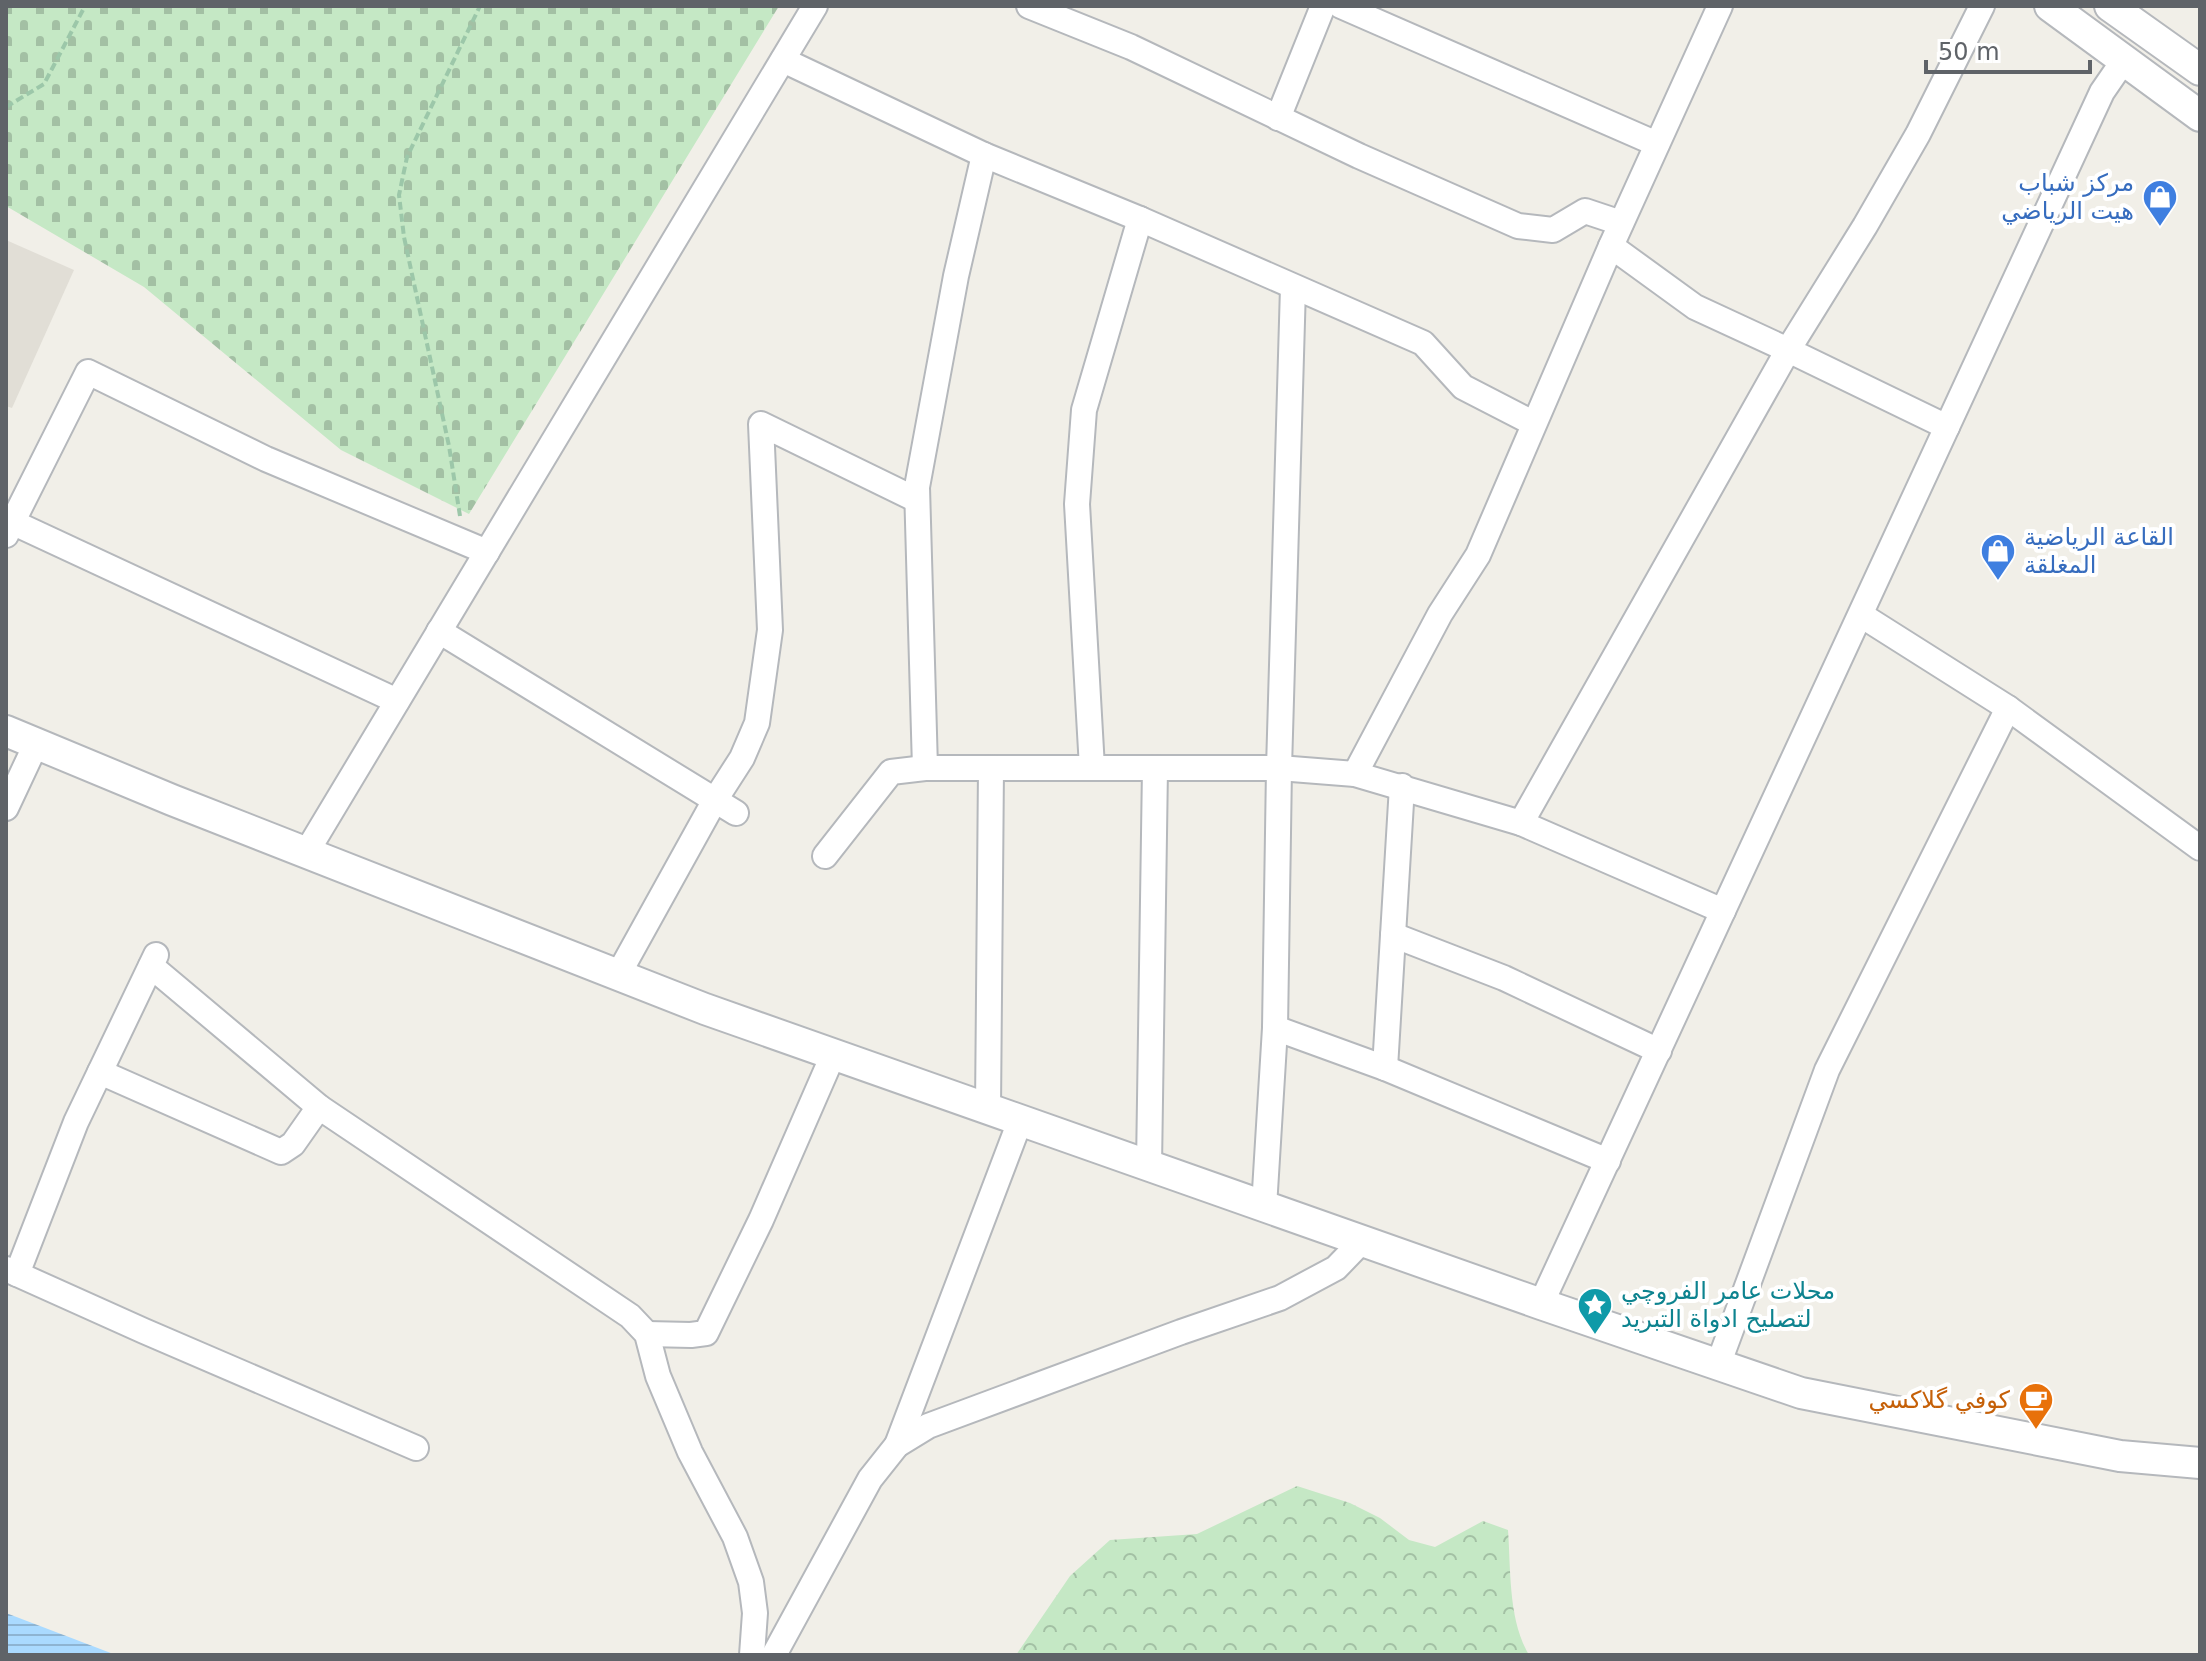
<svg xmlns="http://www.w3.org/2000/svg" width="2206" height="1661" font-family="'DejaVu Sans',Vazirmatn,sans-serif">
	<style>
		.education { fill: #e1ded6 }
		.forest { fill: url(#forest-crowns) }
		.cemetery { fill: url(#cemetery-stones) }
		.water { fill: url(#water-rules) }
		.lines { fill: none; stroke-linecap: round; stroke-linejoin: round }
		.minor-casing { stroke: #b5b8bc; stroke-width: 28 }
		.tertiary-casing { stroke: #b5b8bc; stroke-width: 34 }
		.path { stroke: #9cc7a9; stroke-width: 4; stroke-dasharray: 8 4; stroke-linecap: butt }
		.minor { stroke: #fff; stroke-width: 24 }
		.tertiary { stroke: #fff; stroke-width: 30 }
		.labels { text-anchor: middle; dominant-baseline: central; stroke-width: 8; stroke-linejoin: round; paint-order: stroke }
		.shop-label { font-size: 24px; fill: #366cbe; stroke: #fff; text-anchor: end }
		.culture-label { font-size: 24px; fill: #0d838f; stroke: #fff; text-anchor: start }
		.food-label { font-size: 24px; fill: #c56008; stroke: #fff; text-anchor: end }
	</style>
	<defs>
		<pattern id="forest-crowns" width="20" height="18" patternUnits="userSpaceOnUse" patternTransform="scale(2)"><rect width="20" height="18" fill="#c5e8c5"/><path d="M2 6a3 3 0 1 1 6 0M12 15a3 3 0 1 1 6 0" fill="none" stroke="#a3c0a4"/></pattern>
		<pattern id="cemetery-stones" width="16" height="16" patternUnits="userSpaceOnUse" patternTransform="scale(2)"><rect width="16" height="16" fill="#c5e8c5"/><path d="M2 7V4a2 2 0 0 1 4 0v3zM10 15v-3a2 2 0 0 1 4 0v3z" fill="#a3c0a4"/></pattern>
		<pattern id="water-rules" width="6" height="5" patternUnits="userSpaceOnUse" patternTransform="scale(2)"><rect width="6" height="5" fill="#aadaff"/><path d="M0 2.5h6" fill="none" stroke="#8eb4d2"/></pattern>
	</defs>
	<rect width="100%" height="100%" fill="#f1efe8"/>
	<path class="education" d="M6,240l68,30 -62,138 -6,-2z"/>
	<path class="forest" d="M1297,1486l53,17 30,15 29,22 26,7 48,-26 25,9c3,41 0,89 21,125h-513l54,-79 40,-36 87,-6z"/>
	<path class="cemetery" d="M6,6h773l-310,508 -128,-64 -197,-163 -138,-81z"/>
	<path class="water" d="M6,1613l110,42h-110z"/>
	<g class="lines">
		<defs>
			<g id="minor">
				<path d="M1029,6l102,41 228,109 159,70 35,4 32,-19 36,12"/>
				<path d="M1341,6l316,138"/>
				<path d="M783,60l201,95 156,64 283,124 40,44 70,36"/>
				<path d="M1278,118l45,-112"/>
				<path d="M1947,427l-159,-77 77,-124 53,-92 64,-128"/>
				<path d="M12,522l385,179"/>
				<path d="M6,535l82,-163 178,87 221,93"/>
				<path d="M1861,615l147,93 192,140"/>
				<path d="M439,631l297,182"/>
				<path d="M925,768l-8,-281 39,-211 28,-121"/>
				<path d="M1092,768l-15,-264 7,-94 56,-191"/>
				<path d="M1355,774l85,-160 38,-59 133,-309 109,-240"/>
				<path d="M6,808l30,-64"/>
				<path d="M1521,823l267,-473 -93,-43 -84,-61"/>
				<path d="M306,853l509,-847"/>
				<path d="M825,856l66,-84 34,-4h354l76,6 166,49 202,88"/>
				<path d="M1393,935l111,43 155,73"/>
				<path d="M151,966l168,141"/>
				<path d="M618,975l97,-175 27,-42 15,-35 13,-93 -9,-206 156,76"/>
				<path d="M1275,1028l110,40 223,93"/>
				<path d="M1385,1068l17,-282"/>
				<path d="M100,1072l181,80 12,-8 26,-37 311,209 17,18 11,42 32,76 45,85 16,45 4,31 -3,42"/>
				<path d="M988,1109l3,-341"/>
				<path d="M1149,1166l6,-398"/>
				<path d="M1264,1207l11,-179 4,-260 14,-481"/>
				<path d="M6,1269l138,62 272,117"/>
				<path d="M17,1274l59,-152 80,-167"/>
				<path d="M1541,1304l561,-1212 22,-32"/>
				<path d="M647,1334l44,1 15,-2 55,-113 72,-165"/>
				<path d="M1718,1365l109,-295 181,-362"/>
				<path d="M897,1445l123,-324"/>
				<path d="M774,1655l96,-176 27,-34 31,-19 253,-94 99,-34 56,-30 26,-27"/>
			</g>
			<g id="tertiary">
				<path d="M2050,6l150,110"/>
				<path d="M2110,6l90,64"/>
				<path d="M6,731l166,69 533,209 836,295 260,89 319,63 80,7"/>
			</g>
		</defs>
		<use href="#minor" class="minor-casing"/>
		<use href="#tertiary" class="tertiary-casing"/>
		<g class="path">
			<path d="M6,107l38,-23 41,-78"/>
			<path d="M460,516l-11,-70 -45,-209 -5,-42 8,-38 73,-151"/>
		</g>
		<use href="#minor" class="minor"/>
		<use href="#tertiary" class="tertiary"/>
	</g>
	<defs>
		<symbol id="shop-pin" viewBox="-11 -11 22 30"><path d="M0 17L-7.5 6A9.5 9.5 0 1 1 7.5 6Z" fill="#3f7fe0" stroke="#fff"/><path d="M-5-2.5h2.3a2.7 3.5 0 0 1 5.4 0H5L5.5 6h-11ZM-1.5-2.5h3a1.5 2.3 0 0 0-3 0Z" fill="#fff"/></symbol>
		<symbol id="sight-pin" viewBox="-11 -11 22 30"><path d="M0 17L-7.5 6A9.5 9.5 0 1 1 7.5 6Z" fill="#0f9aa8" stroke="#fff"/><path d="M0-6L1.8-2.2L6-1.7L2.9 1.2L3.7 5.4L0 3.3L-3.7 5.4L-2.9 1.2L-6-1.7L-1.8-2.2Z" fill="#fff"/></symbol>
		<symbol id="cafe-pin" viewBox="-11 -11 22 30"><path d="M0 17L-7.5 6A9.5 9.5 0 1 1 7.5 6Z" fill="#e8710a" stroke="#fff"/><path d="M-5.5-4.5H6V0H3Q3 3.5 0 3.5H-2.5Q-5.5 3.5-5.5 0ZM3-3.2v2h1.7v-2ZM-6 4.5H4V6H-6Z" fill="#fff"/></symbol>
	</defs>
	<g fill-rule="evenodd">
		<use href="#shop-pin" x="2140" y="177" width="40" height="54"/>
		<use href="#shop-pin" x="1978" y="531" width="40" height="54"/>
		<use href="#sight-pin" x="1575" y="1285" width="40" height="54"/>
		<use href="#cafe-pin" x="2016" y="1380" width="40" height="54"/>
	</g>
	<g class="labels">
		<g class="shop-label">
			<text x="2134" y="183">مركز شباب<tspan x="2134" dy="28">هيت الرياضي</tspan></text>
			<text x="2024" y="537" text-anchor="start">القاعة الرياضية<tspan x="2024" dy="28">المغلقة</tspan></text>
		</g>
		<g class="culture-label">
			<text x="1621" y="1291">محلات عامر الفروچي<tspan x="1621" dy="28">لتصليح ادواة التبريد</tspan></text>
		</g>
		<g class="food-label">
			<text x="2010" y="1400">كوفي گلاكسي</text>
		</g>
	</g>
	<rect width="2206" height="1661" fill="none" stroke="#5f6368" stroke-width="16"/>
	<path d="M1926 60v12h164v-12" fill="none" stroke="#5f6368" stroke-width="4"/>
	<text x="1938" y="60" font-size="24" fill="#5f6368" stroke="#ffffff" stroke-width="6" paint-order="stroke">50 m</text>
</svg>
